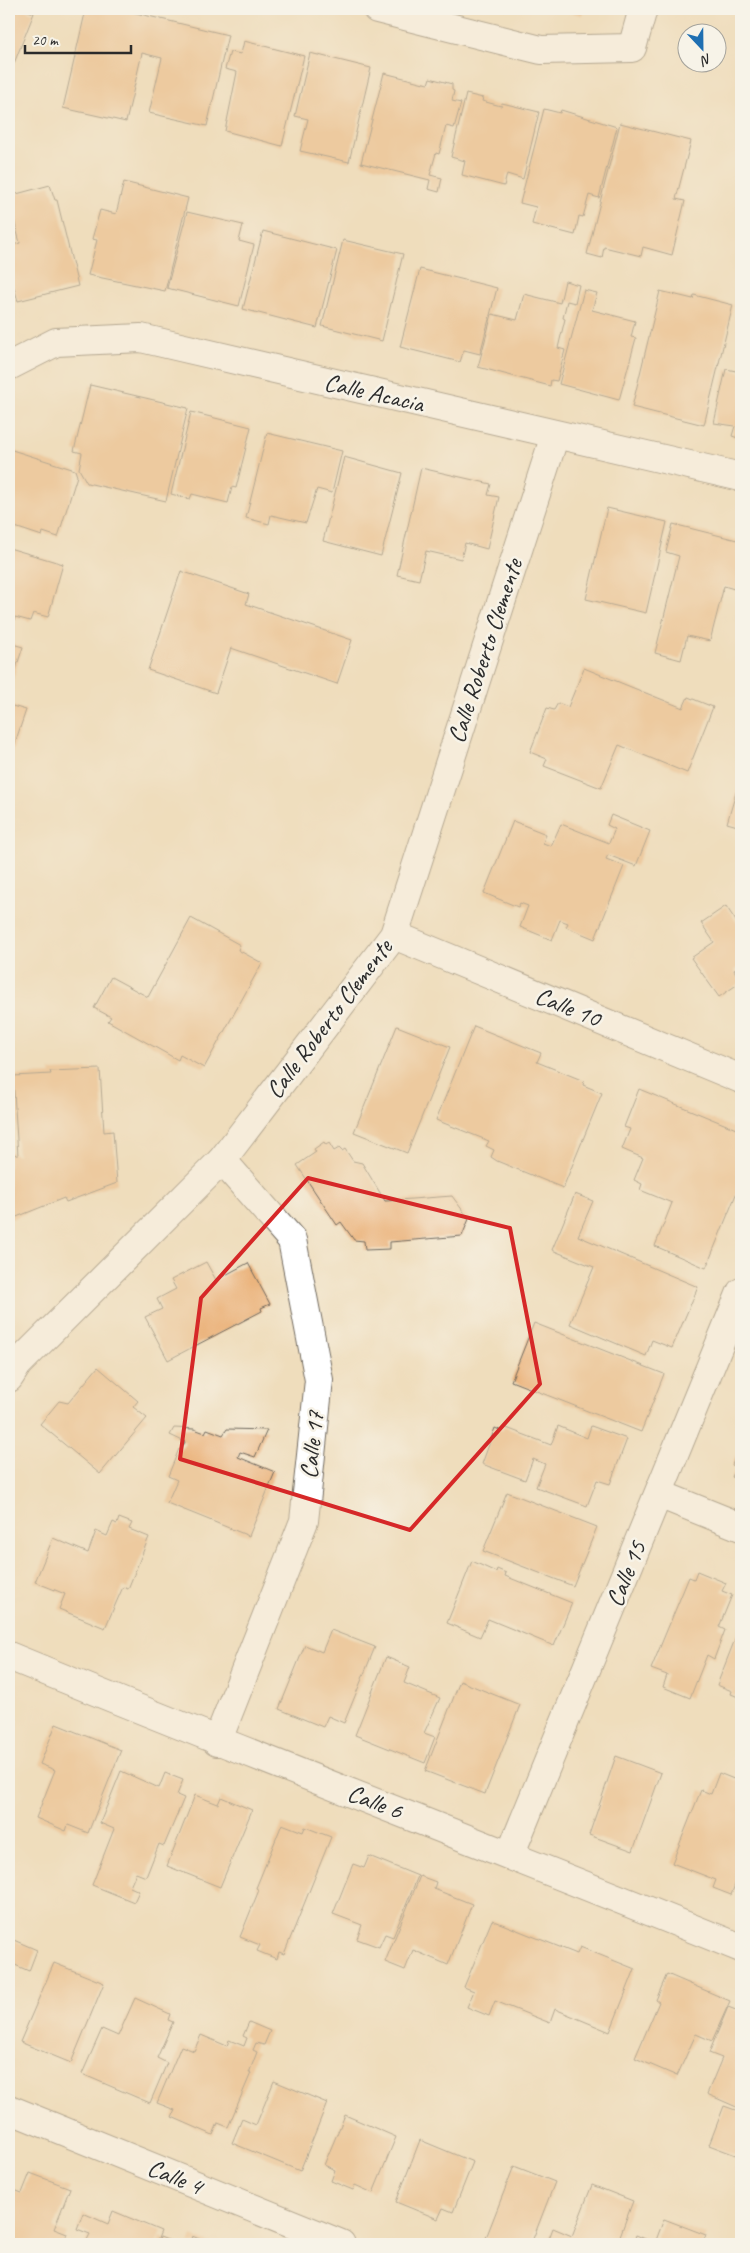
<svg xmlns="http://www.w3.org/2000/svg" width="750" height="2253" font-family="Caveat,sans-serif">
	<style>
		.building { fill: #ebb47d }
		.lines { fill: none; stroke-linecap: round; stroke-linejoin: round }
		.minor-casing { stroke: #70695e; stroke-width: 30 }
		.minor { stroke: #fff; stroke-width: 28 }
		.marked { fill: none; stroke: #d62828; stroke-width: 4; stroke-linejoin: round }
		.labels { text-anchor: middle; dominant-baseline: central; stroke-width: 5; stroke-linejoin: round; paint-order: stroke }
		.street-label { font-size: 25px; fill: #2b2b2b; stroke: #f7f3e8 }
	</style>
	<rect width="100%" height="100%" fill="#f7f3e8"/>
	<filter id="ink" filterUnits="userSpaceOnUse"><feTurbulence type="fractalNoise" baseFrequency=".02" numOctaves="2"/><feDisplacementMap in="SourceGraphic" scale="10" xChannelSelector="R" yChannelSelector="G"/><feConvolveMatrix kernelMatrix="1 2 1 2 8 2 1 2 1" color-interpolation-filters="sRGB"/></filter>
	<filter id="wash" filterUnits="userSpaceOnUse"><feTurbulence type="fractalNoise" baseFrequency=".0096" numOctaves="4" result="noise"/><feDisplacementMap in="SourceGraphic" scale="20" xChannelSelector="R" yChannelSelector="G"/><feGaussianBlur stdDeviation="1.12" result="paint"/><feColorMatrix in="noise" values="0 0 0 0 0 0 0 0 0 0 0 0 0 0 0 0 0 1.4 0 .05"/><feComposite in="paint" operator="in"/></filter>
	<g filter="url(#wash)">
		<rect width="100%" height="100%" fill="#efddbc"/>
		<g id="blocks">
			<g class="building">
				<path d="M9,9h14l11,4 -25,63z"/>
				<path d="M86,9h33l109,26 -21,91 -58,-13 13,-55 -20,-5 -16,69 -63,-14z"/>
				<path d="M560,9h24l-2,6z"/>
				<path d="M244,41l60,15 -22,90 -57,-15 12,-59 -12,-3 5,-17 11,2z"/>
				<path d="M310,53l61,15 -22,94 -49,-11 8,-32 -13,-3z"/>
				<path d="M384,73l44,11 2,-6 22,6v6l2,1 -2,10 9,2 -7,25 -8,-2 -7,28 -3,-1 -6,22 12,3 -3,14 -11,-3 2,-9 -69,-17z"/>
				<path d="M466,94l17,4 -1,3 19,5 1,-3 37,9 -16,67 -16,-5 -3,12 -42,-11 3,-14 -14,-4z"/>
				<path d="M544,109l16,4 1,-3 56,17 -18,71 -10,-3 -6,22 -4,-1 -4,19 -43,-11 4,-17 -16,-4z"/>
				<path d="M620,123l71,18 -15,58 9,2 -13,54 -29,-8 -2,9 -37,-9 -2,11 -15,-4z"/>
				<path d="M124,182l64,16 -23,93 -77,-16 9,-35 -5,-1 8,-29 16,4z"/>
				<path d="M50,185l5,15h2l21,86 -60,15 -9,-30v-25l11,-3 -8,-31 -3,1v-17z"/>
				<path d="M187,212l56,13 -4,16 15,4 -15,61 -72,-18z"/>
				<path d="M263,231l74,19 -20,78 -74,-19z"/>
				<path d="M343,240l60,14 -21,87 -60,-15z"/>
				<path d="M420,269l77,19 -17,66 -16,-4 -4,12 -60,-15z"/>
				<path d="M565,281l14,4 -4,18 -8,-2 -4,17 2,1 -7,29 7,2 -8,31 -6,-1 -1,6 -72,-19 14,-53 25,6 7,-26 36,9z"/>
				<path d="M584,290l13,3 -5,17 43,11 -4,16 5,1 -17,62 -60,-16z"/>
				<path d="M660,291l33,8 1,-4 39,10 -29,120 -72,-18z"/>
				<path d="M726,369l15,3v67l-9,-3 3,-10 -21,-3z"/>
				<path d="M90,385l98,23 -22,93 -79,-18 -8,-14 3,-16 -8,-2z"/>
				<path d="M191,412l60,15 -15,61 -4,-1 -4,16 -36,-9 -2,5 -19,-5z"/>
				<path d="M267,433l75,18 -10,42 -15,-4 -11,34 -35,-8 -2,9 -23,-6z"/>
				<path d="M9,449l66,21 2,6 -19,61 -15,-5 -1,4 -27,-9 -6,17z"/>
				<path d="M344,457l58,16 -21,83 -58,-15z"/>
				<path d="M421,468l70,16 -3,11 11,2 -12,52 -22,-6 -4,16 -35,-8 -7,29 -22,-5z"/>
				<path d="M607,508l60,14 -21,91 -60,-14z"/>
				<path d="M673,524l68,17v50l-17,-5 -14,55 -23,-5 -6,24 -26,-7 24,-97 -13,-4z"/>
				<path d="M9,548l54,16 -15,53 -15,-4 -3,8 -15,-4 -3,11 -3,-2z"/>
				<path d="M181,571l68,23 -3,10 106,36 -15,44 -106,-36 -15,45 -68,-23z"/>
				<path d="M9,643l14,4 -14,43z"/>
				<path d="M584,668l99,40 5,-11 25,10 -26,66 -68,-28 -18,43 -57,-22 3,-7 -17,-7 17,-44 7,2 4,-7 10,4z"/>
				<path d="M9,705l17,5 -15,45 -2,-1z"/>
				<path d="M741,776v51l-14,-4z"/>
				<path d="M611,815l39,16 -14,35 -28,-11 -2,4 18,7 -29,73 -29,-12 2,-4 -8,-3 -8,20 -32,-13 8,-21 -8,-3 -2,4 -34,-14 29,-72 33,13 -3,9 8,3 10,-22 48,19 6,-14 -8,-4z"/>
				<path d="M726,906l12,18 3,-2v44l-7,4 7,12 -22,15 -28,-39 23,-16 -13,-19z"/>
				<path d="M191,918l49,27 -2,5 24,13 -58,105 -24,-13 -2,5 -70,-39 3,-4 -17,-9 17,-31 37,20z"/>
				<path d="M397,1026l53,21 -43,106 -53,-21z"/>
				<path d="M474,1026l67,27 -4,9 47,19 -1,4 19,8 -39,95 -66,-27 -6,-4 3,-7 -8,-4 3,-5 -53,-21z"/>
				<path d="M100,1069l4,63 9,-1 4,52 -51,19 -2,-4 -55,22v-69l9,5 -5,-80 38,-2 -1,-3z"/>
				<path d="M639,1089l102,42v51l-35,86 -51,-22 17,-43 -32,-13 2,-6 -8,-4 9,-22 -21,-9 8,-20 -6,-2z"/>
				<path d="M324,1142l2,3 3,-2 5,8 5,-3 3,3 3,-2 8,12 9,2 23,38 67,-5 17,23 -7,17 -72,6v7l-25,1 -1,-9 -10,-1 -13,-18 -4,3 -40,-60 19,-13 -2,-3z"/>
				<path d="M575,1194l18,7 -15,35 120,51 -26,61 -20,-8 -6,16 -76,-32 24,-57 -42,-17z"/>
				<path d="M206,1262l10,18 32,-17 22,41 -9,4 1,3 -94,49 -23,-43 17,-8 -5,-10 19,-10 -5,-9z"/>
				<path d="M534,1323l130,51 -23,58 -130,-51z"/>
				<path d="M98,1367l40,34 -5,6 14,11 -47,56 -60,-50 19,-23 9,2z"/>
				<path d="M558,1426l29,12 4,-12 36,13 -17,45 -13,-4 -10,26 -51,-19 9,-23 -12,-5 -8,21 -43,-16 13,-36 7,3 2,-4 47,18z"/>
				<path d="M174,1428l20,1 11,4 2,-4 16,6 4,-6 40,1 -12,27 -15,-5 -2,5 37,15 -26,64 -82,-33 10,-23 -9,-4 11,-27 2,1 4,-8 -15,-7z"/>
				<path d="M741,1443v38l-9,-4 4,-10 -4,-2z"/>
				<path d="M507,1492l90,35 -24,59 -90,-35z"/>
				<path d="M119,1518l13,5 -3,6 20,8 -21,52 -5,-2 -18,41 -46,-19 6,-15 -30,-12 18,-44 35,15 8,-22 11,5 6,-14 4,2z"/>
				<path d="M472,1561l24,11 1,-3 9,4 -1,3 67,27 -18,43 -66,-27 -8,18 -33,-14z"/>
				<path d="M697,1571l29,12 -4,8 10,4 -13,32 6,3 -11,29 -7,-4 -17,43 -27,-11 4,-12 -16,-6 38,-92 5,2z"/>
				<path d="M741,1624v74l-10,-4 1,-3 -15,-6z"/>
				<path d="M331,1630l44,17 -31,76 -16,-7 -5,11 -44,-18 26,-64 17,7z"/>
				<path d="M386,1657l24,10 -6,16 36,15 -16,35 11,4 -10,26 -70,-28z"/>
				<path d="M460,1681l60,24 -35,89 -60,-23z"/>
				<path d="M56,1724l65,26 -33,83 -20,-8 -2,6 -30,-13 19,-48 -15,-6z"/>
				<path d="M616,1756l45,17 -28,78 -44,-16z"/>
				<path d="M121,1771l38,17 6,-15 18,7 -6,15 7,3 -20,48 -5,-2 -13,33 -10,-4 -6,14 9,4 -5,11 -42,-17 22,-56 -14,-6z"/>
				<path d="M719,1773l22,9v87l-10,26 -18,-7 3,-8 -44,-17 29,-73 10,4z"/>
				<path d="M195,1795l23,9 3,-7 31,13 -32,77 -53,-21z"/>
				<path d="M282,1824l21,8 2,-5 26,10 -47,117 -5,-2 -2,7 -20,-8 3,-6 -20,-8 19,-47 -3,-2z"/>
				<path d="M369,1856l49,20 -25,61 -8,-3 -6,13 -22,-8 5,-14 -29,-11 20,-50 11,4z"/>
				<path d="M420,1876l16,6 -2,7 38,15 -24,61 -35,-15 -8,20 -20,-8z"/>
				<path d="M492,1920l85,34 3,-7 55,22 -25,63 -55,-23 -5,14 -55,-22 -6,15 -22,-9 7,-16 -10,-4z"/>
				<path d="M9,1938l28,12 -8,21 -14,-6 -6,14z"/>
				<path d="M54,1963l50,20 -33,80 -51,-21z"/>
				<path d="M667,1974l63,27 -18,40 -16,-7 -19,42 -42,-18 24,-56 -3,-2z"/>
				<path d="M135,1998l35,16 -2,6 5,2 -16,36 10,5 -17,40 -68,-29 20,-45 16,7z"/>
				<path d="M728,2007l13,5v97l-34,-15 15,-36 -13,-5z"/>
				<path d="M249,2022l21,9 -6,14 -8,-2 -3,7 4,2 -8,21h2l-23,54 -10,-4 -5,12 -41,-18 3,-7 -18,-7 24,-57 13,5 7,-16 26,11 2,-6 15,6 3,-8 -4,-2z"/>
				<path d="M274,2081l53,22 -27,68 -68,-28 10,-24 14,6z"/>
				<path d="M724,2106l17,6v45l-32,-12z"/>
				<path d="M345,2115l51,22 -23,56 -18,-8 -2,5 -22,-9 4,-11 -11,-5z"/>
				<path d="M420,2140l53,22 -20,50 -10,-4 -5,11 -42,-17z"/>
				<path d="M514,2166l41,16 -24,62 -18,-3 -1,3h-24l-4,-1z"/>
				<path d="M30,2173l40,15 -16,41 13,5 -4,10h-54v-56l13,5z"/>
				<path d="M592,2185l41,16 -16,43h-70l6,-16 19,8z"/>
				<path d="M113,2211l48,20 -5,13h-71l5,-10 -13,-5 6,-16 25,11z"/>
				<path d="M664,2219l42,16 -4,9h-69l3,-9 19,8z"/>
				<path d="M192,2236l20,8h-23z"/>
				<path d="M160,2237l18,7h-20z"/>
			</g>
		</g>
	</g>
	<g filter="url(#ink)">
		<use href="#blocks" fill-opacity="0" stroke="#70695e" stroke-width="1"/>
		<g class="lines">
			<defs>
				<g id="minor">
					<path d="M377,9l164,41 91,-2 11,-39"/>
					<path d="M9,366l47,-24 85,-4 600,139"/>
					<path d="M394,935l347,144"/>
					<path d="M9,1378l9,-14 204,-204 172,-225 161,-500"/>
					<path d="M659,1494l82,33"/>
					<path d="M9,1656c243,100 488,193 732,292"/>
					<path d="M217,1742l87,-221 15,-141 -27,-140 -70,-80"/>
					<path d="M510,1855l231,-563"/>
					<path d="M9,2109l332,135"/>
				</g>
			</defs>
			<use href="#minor" class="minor-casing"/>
			<use href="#minor" class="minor"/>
		</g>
	</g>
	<path d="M0 0H750V2253H0ZM308,1178l202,50 30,156 -130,146 -230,-71 21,-161z" fill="#efddbc" fill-opacity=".55" fill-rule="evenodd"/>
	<path class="marked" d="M308,1178l202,50 30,156 -130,146 -230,-71 21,-161z"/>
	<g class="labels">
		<g class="street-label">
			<text transform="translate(374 393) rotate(13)">Calle Acacia</text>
			<text transform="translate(485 651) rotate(-72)">Calle Roberto Clemente</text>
			<text transform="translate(568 1007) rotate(22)">Calle 10</text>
			<text transform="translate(329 1019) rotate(-53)">Calle Roberto Clemente</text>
			<text transform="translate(312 1445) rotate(-84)">Calle 17</text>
			<text transform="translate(626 1574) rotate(-68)">Calle 15</text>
			<text transform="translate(375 1802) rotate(21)">Calle 6</text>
			<text transform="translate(175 2177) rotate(22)">Calle 4</text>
		</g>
	</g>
	<rect width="750" height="2253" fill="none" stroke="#f7f3e8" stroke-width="30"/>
	<g transform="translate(702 48) rotate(158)"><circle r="24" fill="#f7f3e8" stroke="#a5a39c"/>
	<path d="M0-4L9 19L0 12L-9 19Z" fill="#1f6fb2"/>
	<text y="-8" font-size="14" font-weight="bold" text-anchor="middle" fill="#2b2b2b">N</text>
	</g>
	<path d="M25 45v8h106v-8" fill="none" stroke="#2b2b2b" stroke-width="2.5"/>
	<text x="32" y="45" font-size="15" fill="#2b2b2b" stroke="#f7f3e8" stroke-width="4" paint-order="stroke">20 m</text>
</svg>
